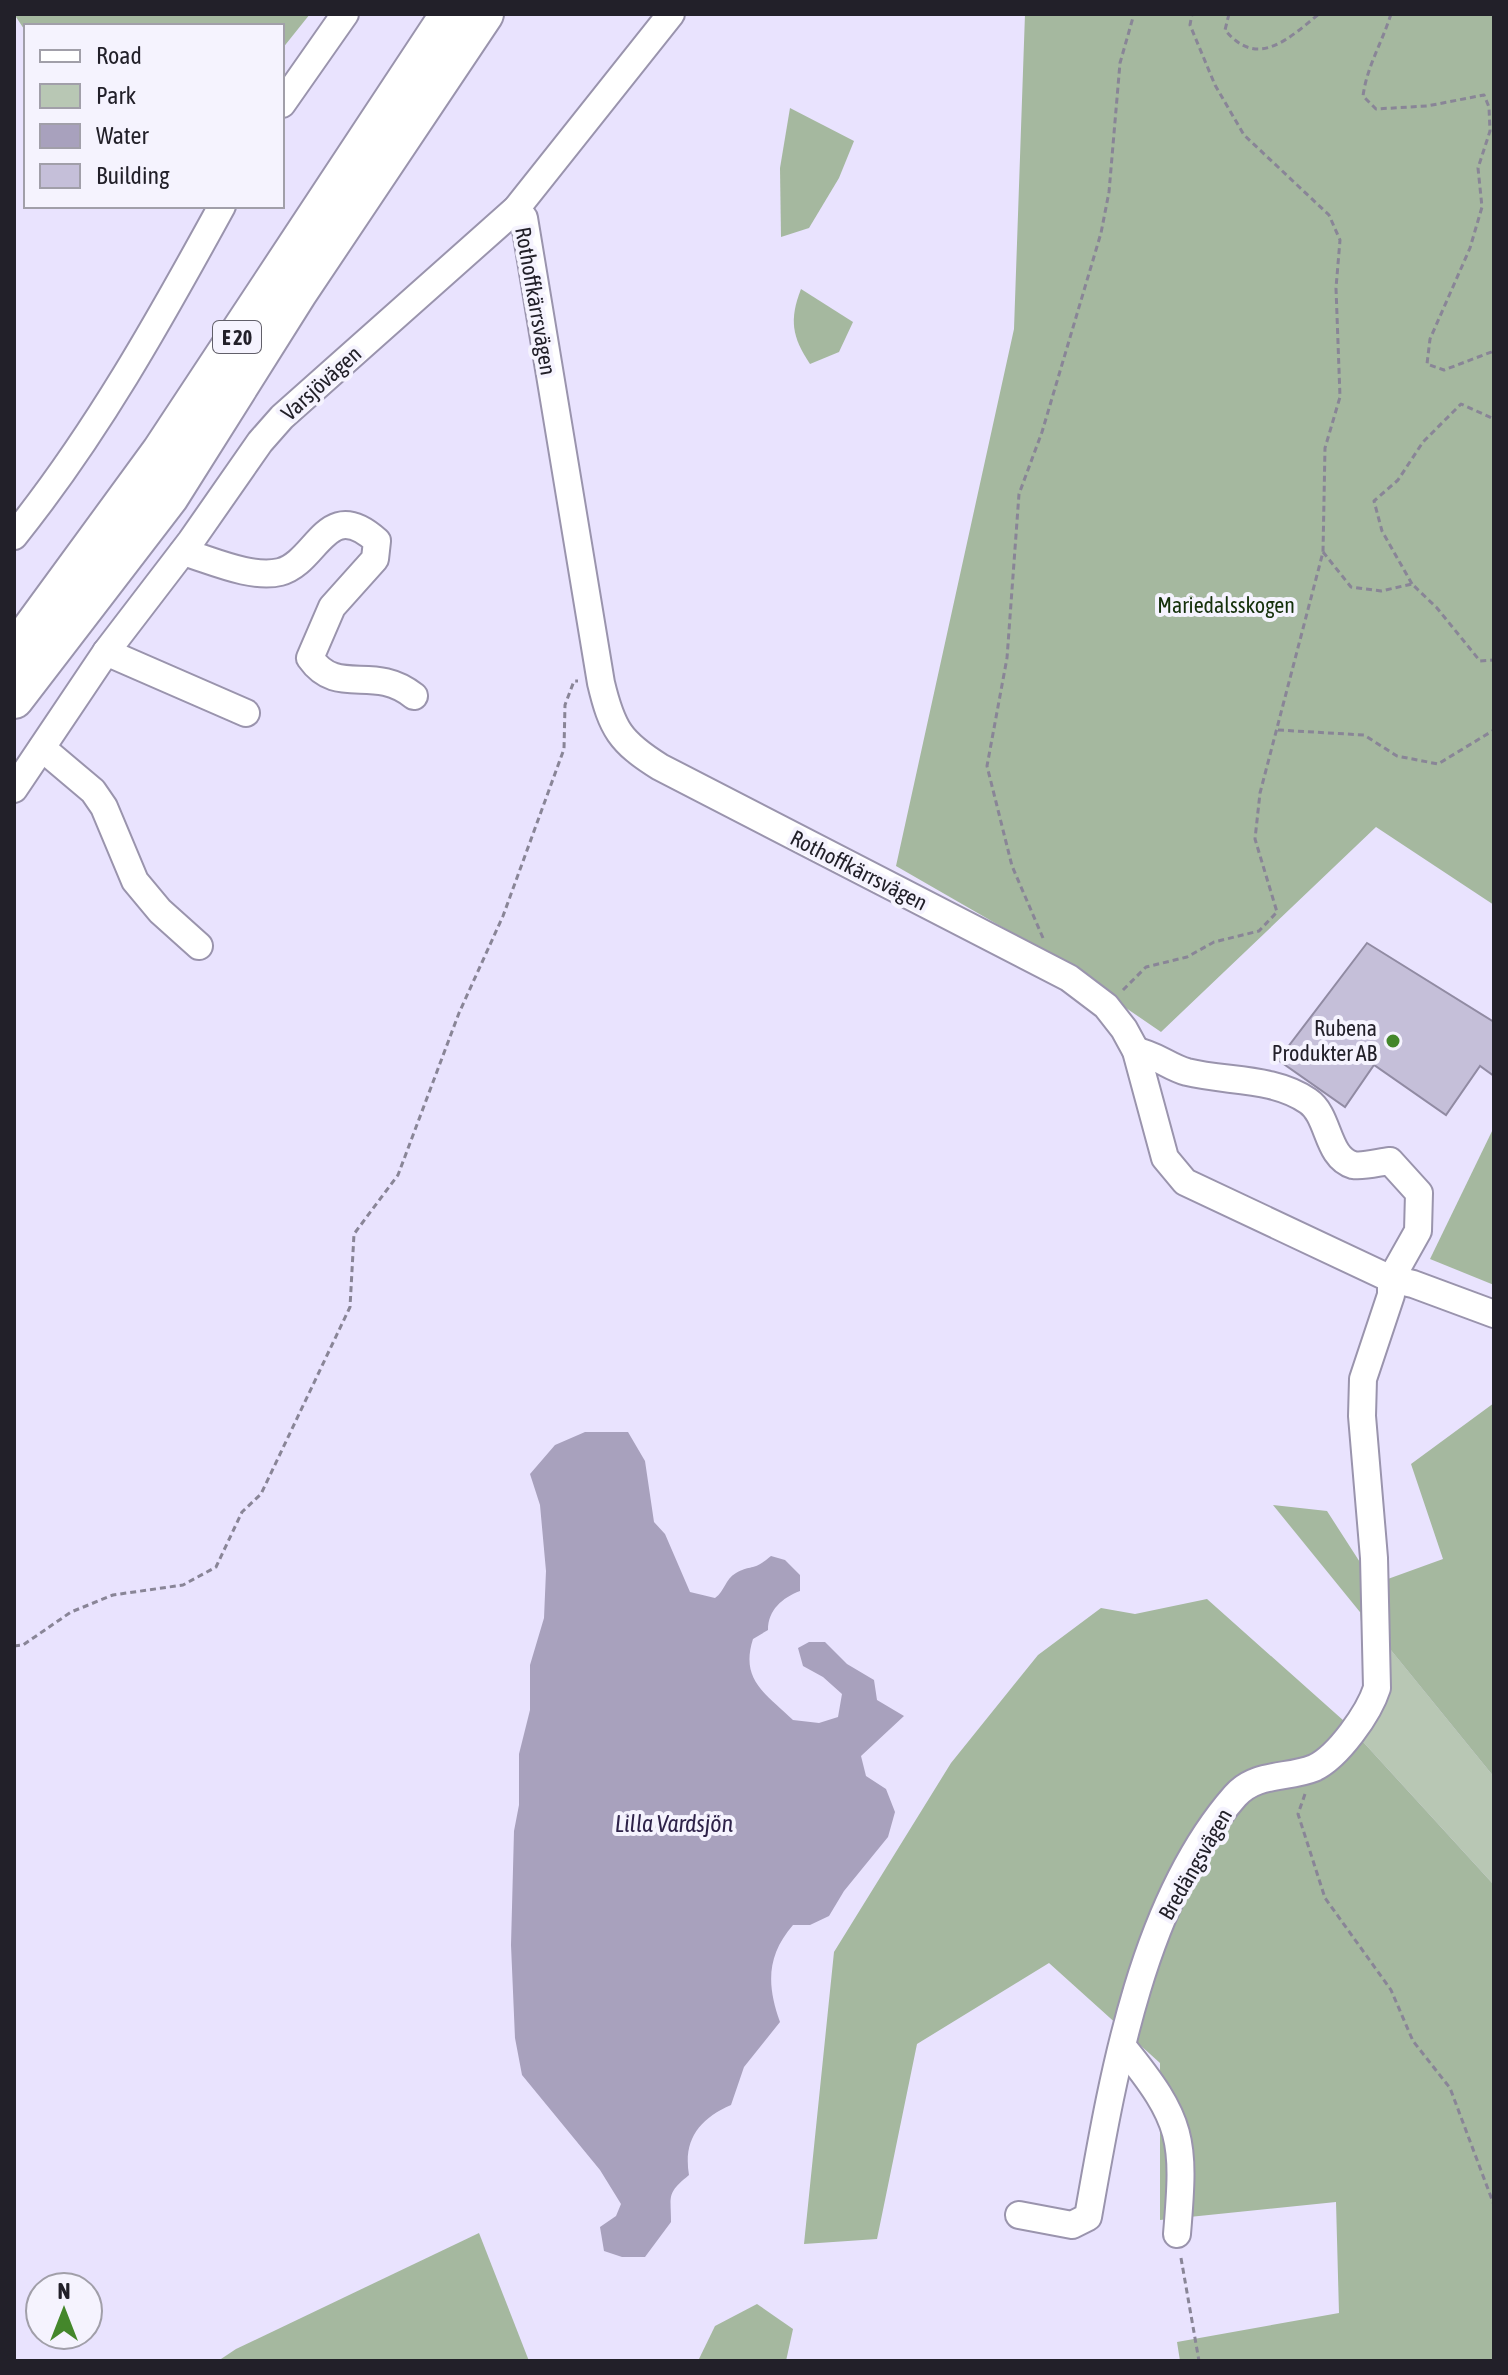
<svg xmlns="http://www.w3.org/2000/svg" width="1508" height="2375" font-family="'Asap Condensed',sans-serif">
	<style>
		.green { fill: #b8c7b4 }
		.forest { fill: #a5b89f }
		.water { fill: #a8a1bd }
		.building { fill: #c5bfd9; stroke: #918ba3; stroke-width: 2 }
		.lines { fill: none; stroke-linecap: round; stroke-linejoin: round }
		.minor-casing { stroke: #9a94ad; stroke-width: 30 }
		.highway-casing { stroke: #9a94ad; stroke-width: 42 }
		.path { stroke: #898597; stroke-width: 3; stroke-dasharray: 6 4; stroke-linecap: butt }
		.minor { stroke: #fff; stroke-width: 26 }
		.highway { stroke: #fff; stroke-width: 38 }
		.poi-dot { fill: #44872b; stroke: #f5f3fe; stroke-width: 3 }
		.labels { text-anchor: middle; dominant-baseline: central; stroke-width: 8; stroke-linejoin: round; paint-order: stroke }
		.shield { fill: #f5f3fe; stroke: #615f69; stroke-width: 2 }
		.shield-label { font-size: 20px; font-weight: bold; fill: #222029 }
		.street-label { font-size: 22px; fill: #222029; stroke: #f5f3fe }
		.park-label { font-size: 22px; fill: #15310b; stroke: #f5f3fe }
		.poi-label { font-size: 22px; fill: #222029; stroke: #f5f3fe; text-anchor: end }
		.water-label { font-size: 24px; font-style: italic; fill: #2e2249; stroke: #f5f3fe }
	</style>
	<rect width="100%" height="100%" fill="#e9e3fe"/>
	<path class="green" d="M1360,1612l134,165v108l-150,-164 23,-39z"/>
	<g class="forest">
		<path d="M14,14h296l-28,35v-23h-256v6z"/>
		<path d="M1025,14h469v891l-118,-78 -215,205 -121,-83 -144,-83 118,-537z"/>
		<path d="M790,108l64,33 -15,37 -30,50 -28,9 -1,-69z"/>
		<path d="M801,289l52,33 -14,30 -29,12c-18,-27 -21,-44 -9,-75z"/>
		<path d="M1494,1127v158l-64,-26z"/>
		<path d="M1494,1403v374l-221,-272 54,6 47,73 69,-25 -32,-95z"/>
		<path d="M1207,1599l137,122 150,164v476h-314l-3,-19 162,-29 -3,-111 -176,18v-157l-111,-100 -132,81 -40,195 -73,5 30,-292 117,-189 87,-108 63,-47 34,6z"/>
		<path d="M479,2233l50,128h-311l18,-12z"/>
		<path d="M757,2304l36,25 -7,32h-88l17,-35z"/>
	</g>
	<path class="water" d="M585,1432h43l17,29 9,61 11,12 25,58 25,6c10,-7 10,-19 21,-25 15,-9 16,-1 35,-17l14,4 15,15v16c-18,7 -32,19 -32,39l-15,9c-13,41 12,54 40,81l26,3 19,-6 4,-23 -19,-17 -20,-11 -5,-18 11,-6h16l22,22 27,16 3,20 27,16 -43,40 5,20 20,13 9,23 -7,25 -44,54 -15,25 -19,9h-17c-27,31 -26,61 -13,97l-36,45 -13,38c-32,14 -48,35 -42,70 -23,19 -18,20 -18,47l-26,35h-23l-18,-6 -4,-24 16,-11 5,-12 -21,-34 -78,-95 -7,-37 -4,-93 3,-114 5,-26v-51l11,-44v-45l14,-47 2,-47 -6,-66 -10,-31 25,-29z"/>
	<path class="building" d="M1367,943l127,79v54l-14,-10 -34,49 -72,-50 -29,42 -67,-47z"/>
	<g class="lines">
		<defs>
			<g id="minor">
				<path d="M282,104l63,-90"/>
				<path d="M516,209l8,9 77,465c11,46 19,59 59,84l409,211 37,28 18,23 12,22 29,107 20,24 206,97 22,5 81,30"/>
				<path d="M14,536c82,-102 145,-215 208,-330"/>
				<path d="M183,552c28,8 68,27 97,20 38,-10 46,-77 97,-31l-2,18 -43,48 -22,51c28,40 63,5 104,38"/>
				<path d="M106,652l140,61"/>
				<path d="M42,748l51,43 11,16 31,74 25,30 39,35"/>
				<path d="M14,789l92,-137 85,-111 69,-99 22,-25 234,-208 155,-195"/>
				<path d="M1123,2047c61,75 62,92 54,187"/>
				<path d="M1019,2215l53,10 16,-8c24,-136 53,-314 147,-421 21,-24 52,-17 79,-28 24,-11 55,-55 63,-80l-3,-130 -12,-142 1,-37 28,-84v-16l27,-48 1,-38 -29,-32c-10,1 -27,6 -37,4 -27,-8 -23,-49 -45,-64 -35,-24 -81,-19 -121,-29 -18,-5 -32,-18 -51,-21"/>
			</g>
			<g id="highway">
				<path d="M14,653l147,-201 289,-438"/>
				<path d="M14,699l155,-202 129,-205 186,-278"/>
			</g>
		</defs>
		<use href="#minor" class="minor-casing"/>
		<use href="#highway" class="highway-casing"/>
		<g class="path">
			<path d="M1229,14l-4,16c33,40 64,8 94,-16"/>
			<path d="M1391,14c-9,29 -24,52 -28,82l13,13 51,-3 57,-11 5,12 1,24 -12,37 4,39 -12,41 -40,91 -3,25 17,6 50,-19"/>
			<path d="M1323,552l28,35 30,4 31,-7 25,24 43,53 14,-1"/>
			<path d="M1412,584l-30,-53 -8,-30 24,-21 25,-38 38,-38 33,15"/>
			<path d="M1278,730l86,5 33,21 41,8 56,-34"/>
			<path d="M1043,938l-31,-72 -25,-100 20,-108 12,-164 23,-62 59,-199 8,-41 11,-129 14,-49"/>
			<path d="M1123,990l23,-23 41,-10 27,-15 45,-11 18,-19 -22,-73 5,-46 63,-241 2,-104 15,-51 -4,-109 4,-48 -11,-25 -85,-80 -29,-50 -25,-60 2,-11"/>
			<path d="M14,1646l9,-1 48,-33 42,-17 70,-10 33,-18 26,-55 19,-18 89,-187 4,-73 44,-59 61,-162 44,-97 61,-167 1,-44 9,-24h4"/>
			<path d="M1305,1794l-7,20 27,84 66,92 22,51 37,47 44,117"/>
			<path d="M1181,2258l18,103"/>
		</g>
		<use href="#minor" class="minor"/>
		<use href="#highway" class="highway"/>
	</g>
	<circle class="poi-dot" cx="1393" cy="1041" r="8"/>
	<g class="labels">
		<rect class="shield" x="213" y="321" width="48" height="32" rx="6"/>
		<g class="shield-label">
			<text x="237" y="337">E 20</text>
		</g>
		<g class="street-label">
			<text transform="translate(536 301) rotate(80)">Rothoffkärrsvägen</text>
			<text transform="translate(321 383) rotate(-42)">Varsjövägen</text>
			<text transform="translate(859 870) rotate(27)">Rothoffkärrsvägen</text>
			<text transform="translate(1195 1864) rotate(-60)">Bredängsvägen</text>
		</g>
		<g class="park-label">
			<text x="1226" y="605">Mariedalsskogen</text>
		</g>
		<g class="poi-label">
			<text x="1377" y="1028">Rubena<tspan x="1377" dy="25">Produkter AB</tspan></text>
		</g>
		<g class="water-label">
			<text x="674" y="1823">Lilla Vardsjön</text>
		</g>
	</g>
	<rect width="1508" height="2375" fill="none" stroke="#222029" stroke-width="32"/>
	<rect x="24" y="24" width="260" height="184" fill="#f5f3fe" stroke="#a19fa9" stroke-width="2"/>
	<rect x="40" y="50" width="40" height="12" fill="#ffffff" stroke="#a19fa9" stroke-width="2"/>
	<text x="96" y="64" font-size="24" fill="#222029">Road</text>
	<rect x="40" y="84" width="40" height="24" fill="#b8c7b4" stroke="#a19fa9" stroke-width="2"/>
	<text x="96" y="104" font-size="24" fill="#222029">Park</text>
	<rect x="40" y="124" width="40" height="24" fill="#a8a1bd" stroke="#a19fa9" stroke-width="2"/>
	<text x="96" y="144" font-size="24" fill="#222029">Water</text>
	<rect x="40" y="164" width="40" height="24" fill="#c5bfd9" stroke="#a19fa9" stroke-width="2"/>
	<text x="96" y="184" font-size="24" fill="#222029">Building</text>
	<g transform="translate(64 2311)"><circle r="38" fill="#f5f3fe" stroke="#a19fa9" stroke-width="2"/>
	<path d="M0-6L14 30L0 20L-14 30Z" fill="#44872b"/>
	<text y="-12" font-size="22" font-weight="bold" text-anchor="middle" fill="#222029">N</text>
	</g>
</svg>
